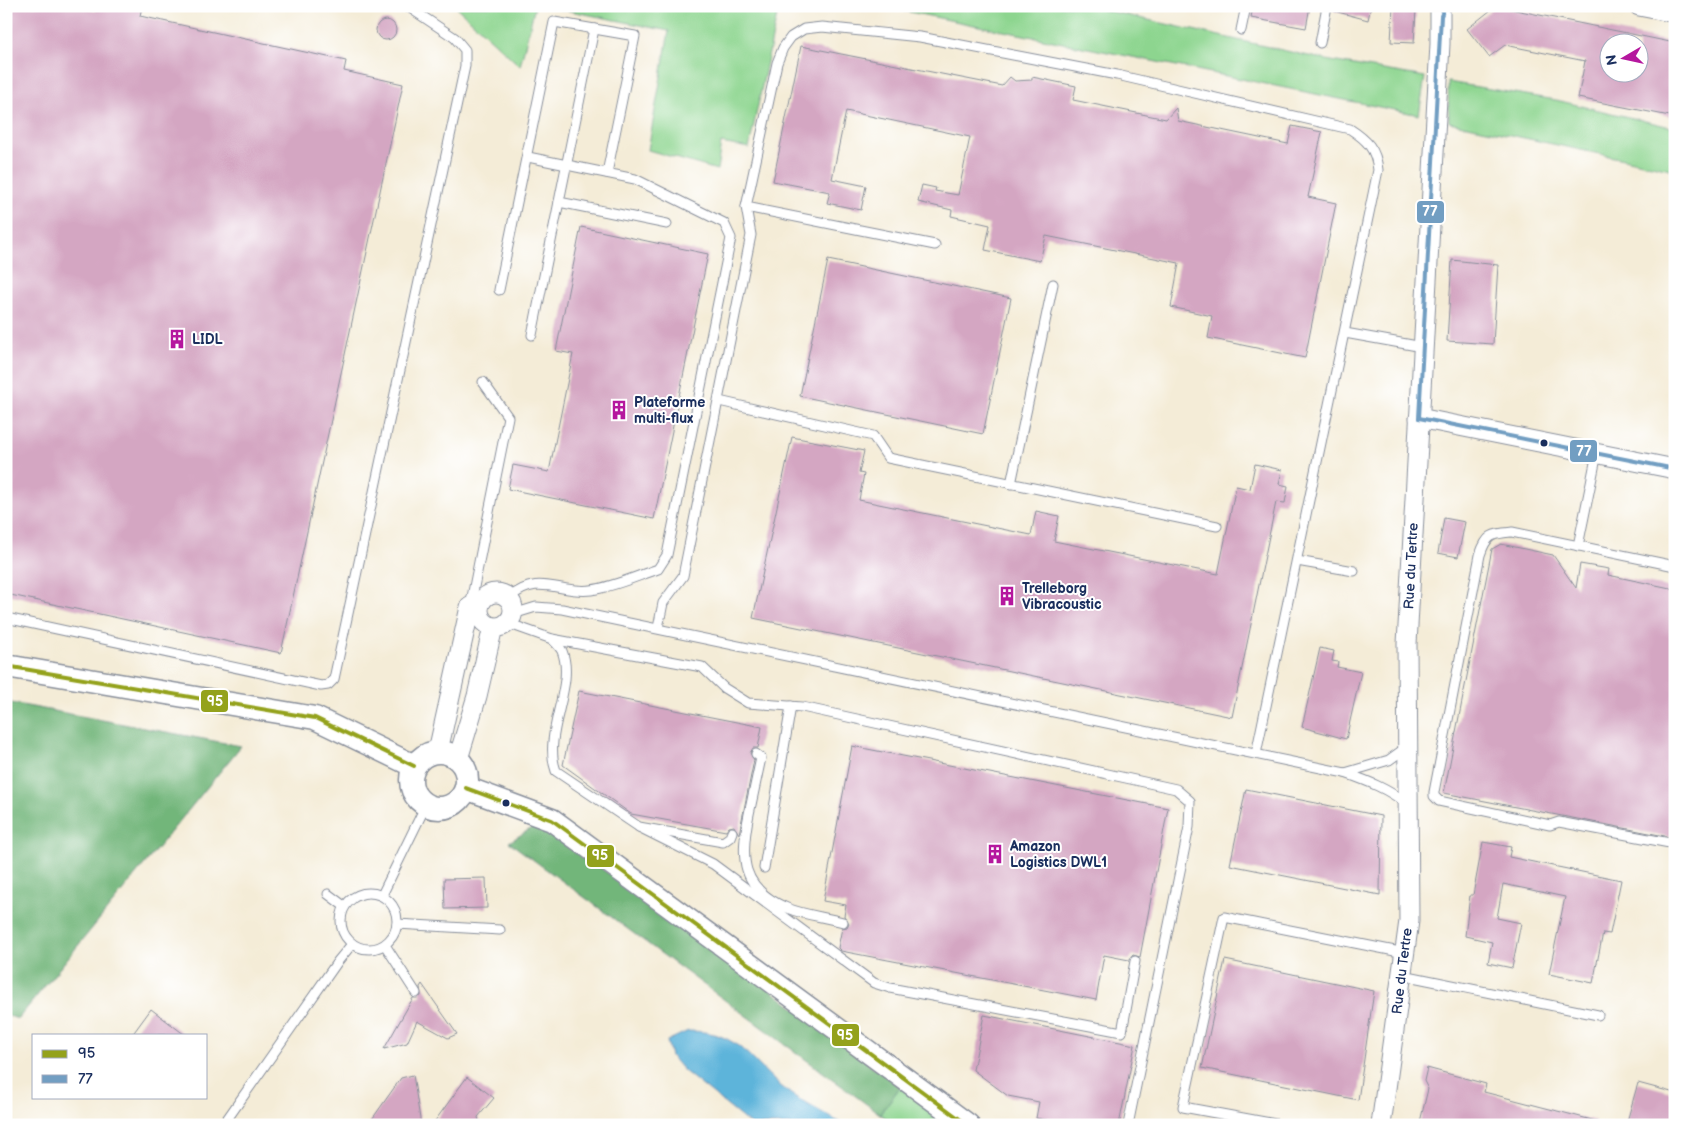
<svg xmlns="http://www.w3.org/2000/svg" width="1681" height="1131" font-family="'Balsamiq Sans',sans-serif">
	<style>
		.green { fill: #8dd58f; stroke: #548276 }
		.forest { fill: #72b67a; stroke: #46726c }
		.water { fill: #5db4da; stroke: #3c729c }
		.building { fill: #d4a6c2; fill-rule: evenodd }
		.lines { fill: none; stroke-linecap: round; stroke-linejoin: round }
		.service-casing { stroke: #888e9a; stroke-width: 11 }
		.minor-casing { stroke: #888e9a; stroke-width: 21 }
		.tertiary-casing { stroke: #888e9a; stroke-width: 25 }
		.service { stroke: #fff; stroke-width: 9 }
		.minor { stroke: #fff; stroke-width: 19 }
		.tertiary { stroke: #fff; stroke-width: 22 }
		.bus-1-casing { stroke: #fff; stroke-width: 8 }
		.bus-2-casing { stroke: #fff; stroke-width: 8 }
		.bus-1 { stroke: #94a21c; stroke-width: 4 }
		.bus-2 { stroke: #729ec2; stroke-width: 4 }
		.bus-dot { fill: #1b2f5e; stroke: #fff; stroke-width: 2 }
		.labels { text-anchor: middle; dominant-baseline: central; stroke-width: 4; stroke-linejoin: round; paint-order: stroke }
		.poi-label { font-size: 14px; font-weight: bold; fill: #1b2f5e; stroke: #fff; text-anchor: start }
		.street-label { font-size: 14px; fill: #1b2f5e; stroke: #fff }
		.line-badge { stroke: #fff; stroke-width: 2 }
		.badge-label { font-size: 14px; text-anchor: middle; font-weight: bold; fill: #fff }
	</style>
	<rect width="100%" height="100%" fill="#fff"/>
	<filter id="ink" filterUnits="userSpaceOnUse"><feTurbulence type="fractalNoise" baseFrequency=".02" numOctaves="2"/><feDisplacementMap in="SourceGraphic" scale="10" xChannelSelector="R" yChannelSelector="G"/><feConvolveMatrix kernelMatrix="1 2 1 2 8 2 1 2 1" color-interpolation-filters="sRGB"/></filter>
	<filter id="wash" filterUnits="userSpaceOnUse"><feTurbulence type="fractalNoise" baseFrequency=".0096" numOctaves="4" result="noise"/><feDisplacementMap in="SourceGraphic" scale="20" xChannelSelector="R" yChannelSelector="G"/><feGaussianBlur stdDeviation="1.12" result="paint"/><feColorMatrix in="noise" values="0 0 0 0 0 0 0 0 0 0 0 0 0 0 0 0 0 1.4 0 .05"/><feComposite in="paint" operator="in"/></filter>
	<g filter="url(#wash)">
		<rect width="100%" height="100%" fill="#f4ecd7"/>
		<g class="green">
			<path d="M455,6h80l-15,60z"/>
			<path d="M546,6h261l-30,9 -28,133 -28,-5 -4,27 -69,-20 21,-119z"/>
			<path d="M880,6h206l245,55 94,16 -6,38z"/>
			<path d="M1448,82l108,18 119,28v42l-226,-48z"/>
			<path d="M900,1087l47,38h-51l-16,-11z"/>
		</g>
		<g class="forest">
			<path d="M6,702l235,44 -223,273 -12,-4z"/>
			<path d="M537,825l139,94 224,168 -20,27 -371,-272z"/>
		</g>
		<path class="water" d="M688,1031c54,0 61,31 99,60 15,12 39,22 56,34h-92l-68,-55 -12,-14 -4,-15z"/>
		<g id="blocks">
			<g class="building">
				<path d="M6,6h68l22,5 1,-5h45l-2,10 206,45 -2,10 59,13 -122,569 -275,-59z"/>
				<path d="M1253,6h57l-4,22 -55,-10z"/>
				<path d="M1335,6h36l-3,14 -34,-9z"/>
				<path d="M1393,6h20v3l3,1 -2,33 -23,-1z"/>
				<path d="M1496,6l179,37v74l-97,-19 7,-37 -80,-16 -16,12 -22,-28zM1608,42h30v30h-30z"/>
				<circle cx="386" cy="30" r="10"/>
				<path d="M801,46l201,40 8,-9 5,4 17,-1v-3l44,9 -3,14 93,19 10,-11 2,13 110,23 4,-18 30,6 -14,65 28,6 -31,155 -97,-20 4,-22 -41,-9 8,-44 -133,-27 -6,25 -55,-11 5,-25 -39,-9 1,-6 -34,-8 4,-17 14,3 -1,3 23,4 12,-58 -124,-26 -14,68 34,7 -5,24 -34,-7 3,-11 -57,-11z"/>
				<path d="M581,227l127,27 -54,265 -146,-30 5,-24 36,7 24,-118 -17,-3z"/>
				<path d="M828,260l183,38 -28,136 -183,-38z"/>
				<path d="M1452,260l46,5 -5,79 -46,-3z"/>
				<path d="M792,437l72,14 -5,22 5,1 -5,26 172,35 5,-24 23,5 -5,25 164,33 18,-88 14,3 5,-25 27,6 -3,14 9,2 -3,17 -9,-1 -44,215 -479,-99z"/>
				<path d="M1444,518l21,4 -7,35 -20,-4z"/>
				<path d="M1501,544l52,11 23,33 4,-24 29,5 -1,6 67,14v249l-231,-45 48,-244z"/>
				<path d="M1320,648l14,3 -2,10 6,1 -1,5 24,5 -15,67 -44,-12z"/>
				<path d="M579,691l183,36 -4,21h-5l-3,5 4,7 -15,74 -5,-8 -5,1 -3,4 -95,-17 -68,-49z"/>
				<path d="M852,746l316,62 -28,149 -7,-2 -4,5 -25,-5 -8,45 -255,-49 -3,-3 4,-20 5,-1 2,-4 -5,-7 2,-11 -23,-4z"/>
				<path d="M1246,789l135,27 -1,79 -150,-30z"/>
				<path d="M1483,842l28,5 -2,10 112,23 -11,54 -7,-1 -10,50 -44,-9 16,-77 -62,-13 -6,34 24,5 -9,45 -24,-5 4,-21 -27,-6 5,-41h3z"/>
				<path d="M486,878l1,30 -42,1 -1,-30z"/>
				<path d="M1225,960l149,31 -16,109 -156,-32z"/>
				<path d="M422,984l35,50 -9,4 -31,-17 -10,22 -23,6 29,-51 8,-2 -1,-9z"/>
				<path d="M151,1009l34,26h-53z"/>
				<path d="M984,1015l151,30 -16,80h-50l-33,-7 3,-16 -31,-6 -35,-26z"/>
				<path d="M1427,1068l59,16 -2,8 112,29v4h-167l-9,-3 8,-33 -4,-8z"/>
				<path d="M413,1075l8,50h-53l33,-47z"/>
				<path d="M467,1077l27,21 -16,19 2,8h-48z"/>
				<path d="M1638,1083l37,10v32h-49z"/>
			</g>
		</g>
	</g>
	<g filter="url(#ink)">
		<use href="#blocks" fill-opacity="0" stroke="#888e9a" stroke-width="1"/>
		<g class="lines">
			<defs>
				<g id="service">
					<path d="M1241,30l5,-24"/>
					<path d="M1320,43l7,-37"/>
					<path d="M559,202l108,22"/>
					<path d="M746,207l189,38"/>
					<path d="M499,290l55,-268 81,14 -28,137"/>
					<path d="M1345,333l78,14"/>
					<path d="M532,335l62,-306"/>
					<path d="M719,401l154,35 15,22 329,68"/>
					<path d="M1011,484l42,-200"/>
					<path d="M1578,546l19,-93"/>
					<path d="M1297,561l57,10"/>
					<path d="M1675,566l-163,-34c-20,2 -25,2 -32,23l-46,237v4l5,5 111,24 9,-3 116,22"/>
					<path d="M509,598c30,-26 50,-4 82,-8 22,-3 46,-14 67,-21l9,-14 64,-317 -7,-15 -89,-44 -107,-22"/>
					<path d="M470,607l38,-190 -25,-35"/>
					<path d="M513,614l23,-7 26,2 783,164"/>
					<path d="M6,618l315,68 7,-1 6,-6 131,-613v-16l-10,-12 -48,-32"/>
					<path d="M507,623l45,16 150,28 22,21 24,15 54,4 374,82 14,12 -1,26 -61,298"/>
					<path d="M658,628l5,-25 20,-27 68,-341 -5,-28 31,-144 6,-15 8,-11 13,-8 18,-2 98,10 197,38 233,54c17,11 26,20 28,41l-122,584"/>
					<path d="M552,639c3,3 8,8 10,12 14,35 -20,82 -6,120l83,56 84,15 7,-5 2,-5"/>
					<path d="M1407,747l-18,13 -44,13c23,8 43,16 62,31"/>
					<path d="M756,754l5,4c-4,19 -8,38 -12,56 -9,44 -9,74 38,94 17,7 38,9 56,14"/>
					<path d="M639,827l74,37 161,119 16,5 232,44 13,-71"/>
					<path d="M764,868l27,-162"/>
					<circle cx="369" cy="921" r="28"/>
					<path d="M328,894l16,12"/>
					<path d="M382,895l44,-90"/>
					<path d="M397,924l103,6"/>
					<path d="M385,945l31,48"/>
					<path d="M1403,975l195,40"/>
					<path d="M223,1125l115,-164 14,-17"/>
					<path d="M1281,1125l-98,-18 41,-190 181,36"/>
				</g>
				<g id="minor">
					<path d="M1639,6l36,7"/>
					<path d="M1419,418l256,51"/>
					<circle cx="496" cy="610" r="17"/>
					<path d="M438,751l32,-144 11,-5"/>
					<path d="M458,759l19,-63 16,-69"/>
					<path d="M1381,1125l28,-204 -2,-277 33,-600v-38"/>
				</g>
				<g id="tertiary">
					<path d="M6,666l309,52 99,48"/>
					<circle cx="439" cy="780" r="28"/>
					<path d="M466,788l86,32 416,305"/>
				</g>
			</defs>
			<use href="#service" class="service-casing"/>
			<use href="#minor" class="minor-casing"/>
			<use href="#tertiary" class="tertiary-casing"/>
			<use href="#service" class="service"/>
			<use href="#minor" class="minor"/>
			<use href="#tertiary" class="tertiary"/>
			<defs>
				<g id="bus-1">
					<path d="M6,666l309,52 99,48"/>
					<path d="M466,788l86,32 416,305"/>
				</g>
				<g id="bus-2">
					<path d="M1419,418l22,-402 4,-10"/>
					<path d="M1419,418l256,51"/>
				</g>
			</defs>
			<use href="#bus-1" class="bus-1-casing"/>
			<use href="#bus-2" class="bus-2-casing"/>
			<use href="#bus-1" class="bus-1"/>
			<use href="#bus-2" class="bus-2"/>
		</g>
	</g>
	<defs>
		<symbol id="building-bare" viewBox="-9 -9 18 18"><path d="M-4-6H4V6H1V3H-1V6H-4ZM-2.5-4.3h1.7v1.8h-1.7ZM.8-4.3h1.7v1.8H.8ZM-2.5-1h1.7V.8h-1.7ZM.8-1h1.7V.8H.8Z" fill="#b5179e" stroke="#fff" stroke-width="2.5" paint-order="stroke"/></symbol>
	</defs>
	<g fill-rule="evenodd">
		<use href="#building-bare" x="163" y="325" width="28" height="28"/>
		<use href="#building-bare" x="605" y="396" width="28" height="28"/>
		<use href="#building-bare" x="993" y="582" width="28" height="28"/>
		<use href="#building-bare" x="981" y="840" width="28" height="28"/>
	</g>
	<g class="bus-dot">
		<circle cx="1544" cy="443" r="4.5"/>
		<circle cx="506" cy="803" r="4.5"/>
	</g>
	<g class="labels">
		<g class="poi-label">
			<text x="192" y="339">LIDL</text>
			<text x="634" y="402">Plateforme<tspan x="634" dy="16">multi-flux</tspan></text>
			<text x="1022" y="588">Trelleborg<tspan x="1022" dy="16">Vibracoustic</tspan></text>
			<text x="1010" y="846">Amazon<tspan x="1010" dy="16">Logistics DWL1</tspan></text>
		</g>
		<g class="street-label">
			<text transform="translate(1411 566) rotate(-87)">Rue du Tertre</text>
			<text transform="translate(1402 971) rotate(-83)">Rue du Tertre</text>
		</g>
	</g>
	<g class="line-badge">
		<rect x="1416" y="200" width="29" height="24" rx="5" fill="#729ec2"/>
		<rect x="1569" y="439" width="29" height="24" rx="5" fill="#729ec2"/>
		<rect x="200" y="689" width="29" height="24" rx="5" fill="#94a21c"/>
		<rect x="586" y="844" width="29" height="24" rx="5" fill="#94a21c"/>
		<rect x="831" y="1023" width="29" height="24" rx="5" fill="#94a21c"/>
	</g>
	<g class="badge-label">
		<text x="1430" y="216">77</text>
		<text x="1584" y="456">77</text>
		<text x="215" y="706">95</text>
		<text x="600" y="860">95</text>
		<text x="845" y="1040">95</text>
	</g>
	<rect width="1681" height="1131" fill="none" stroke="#fff" stroke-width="25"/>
	<rect x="32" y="1034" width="175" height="65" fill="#ffffff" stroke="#a4acbf"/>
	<rect x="42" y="1050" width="25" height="8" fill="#94a21c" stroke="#a4acbf"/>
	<text x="78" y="1058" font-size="15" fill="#1b2f5e">95</text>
	<rect x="42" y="1075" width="25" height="8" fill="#729ec2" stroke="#a4acbf"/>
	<text x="78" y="1084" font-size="15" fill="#1b2f5e">77</text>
	<g transform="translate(1624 58) rotate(261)"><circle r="24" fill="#ffffff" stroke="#a4acbf"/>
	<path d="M0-4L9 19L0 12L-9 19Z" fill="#b5179e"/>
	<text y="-8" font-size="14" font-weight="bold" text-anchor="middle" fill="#1b2f5e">N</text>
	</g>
</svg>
